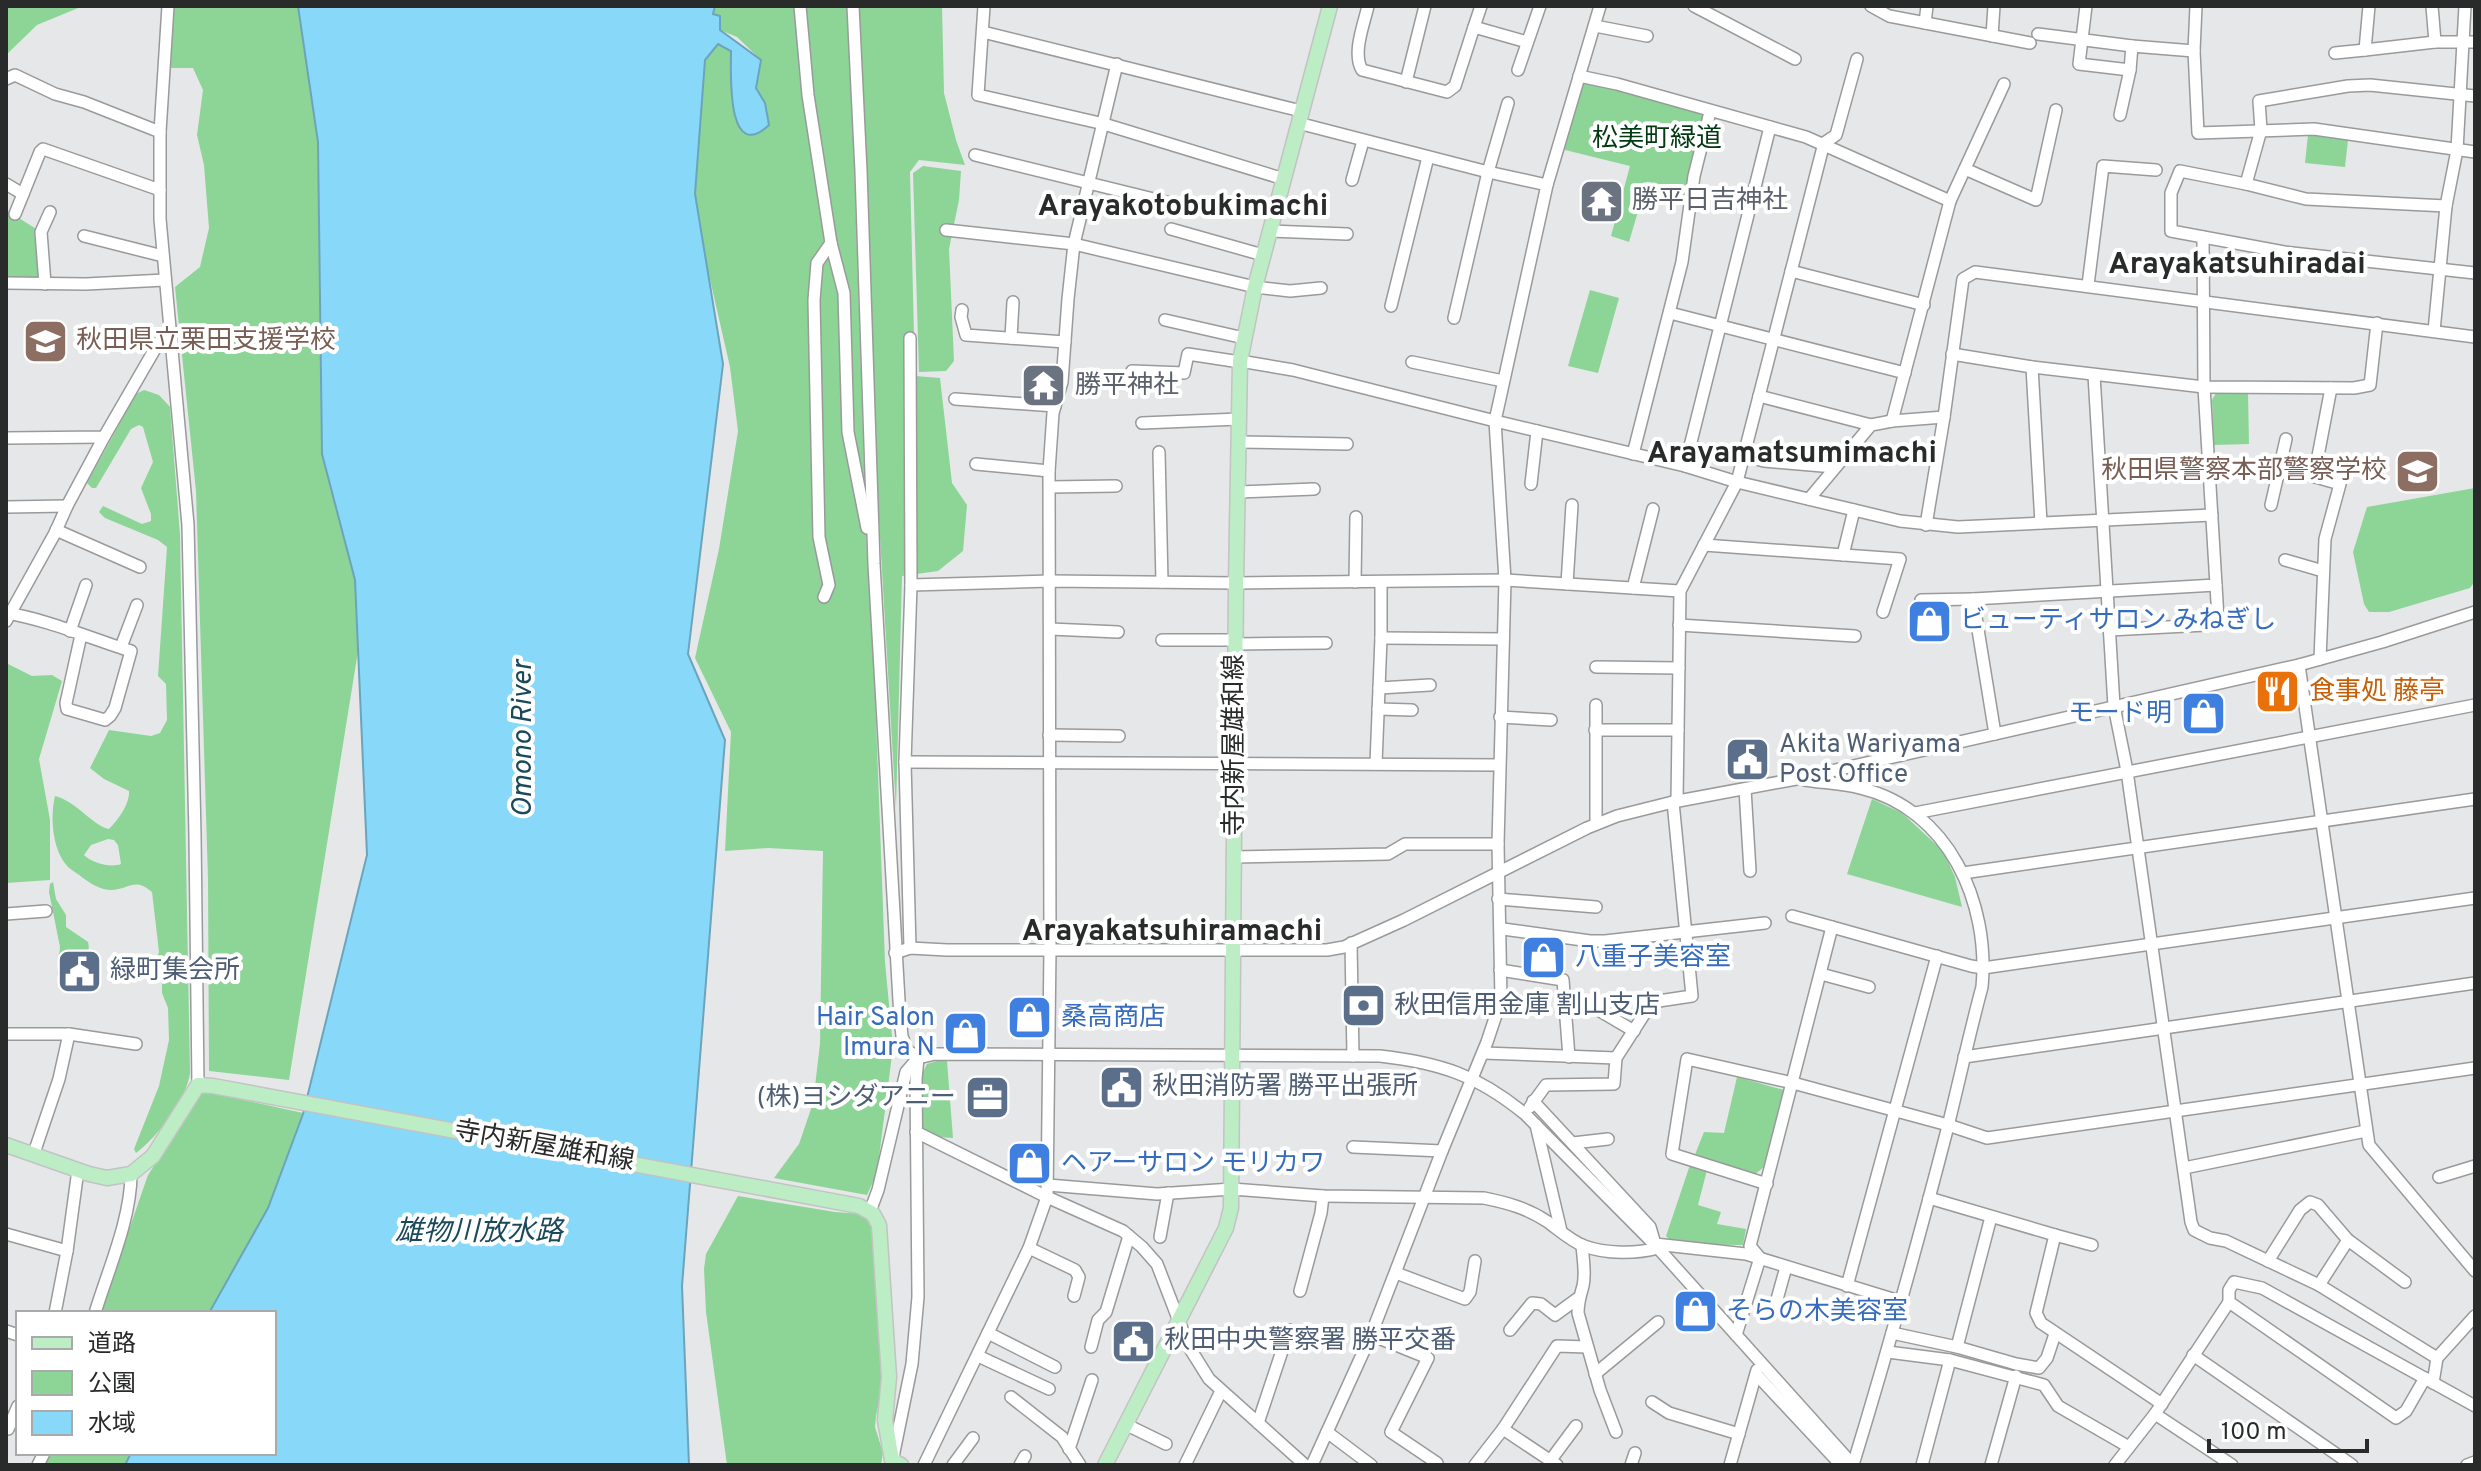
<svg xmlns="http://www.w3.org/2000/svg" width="2481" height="1471" font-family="Overpass,'Noto Sans JP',sans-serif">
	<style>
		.green { fill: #8cd596; fill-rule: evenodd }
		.water { fill: #88d8fa; stroke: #6ca4bc; stroke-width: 2 }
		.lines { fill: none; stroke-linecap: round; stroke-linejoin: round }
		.minor-casing { stroke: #999a9b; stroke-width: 14 }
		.major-casing { stroke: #c3c3c3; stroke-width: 17 }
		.minor { stroke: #fff; stroke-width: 11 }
		.major { stroke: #bcedc4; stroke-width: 14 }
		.labels { text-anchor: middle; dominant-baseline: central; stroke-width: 8; stroke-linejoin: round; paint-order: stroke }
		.park-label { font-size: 26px; fill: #013912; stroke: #fff }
		.worship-label { font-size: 26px; fill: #5b616d; stroke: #fff; text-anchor: start }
		.education-label { font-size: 26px; fill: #785e54; stroke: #fff; text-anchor: start }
		.shop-label { font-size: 26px; fill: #366cbe; stroke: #fff; text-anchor: start }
		.food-label { font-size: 26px; fill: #c56008; stroke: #fff; text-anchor: start }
		.street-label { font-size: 26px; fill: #292a2a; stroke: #fff }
		.service-label { font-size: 26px; fill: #4e5e75; stroke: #fff; text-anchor: start }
		.water-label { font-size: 28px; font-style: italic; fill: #1b495a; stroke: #fff }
		.quarter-label { font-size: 30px; font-weight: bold; fill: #292a2a; stroke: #fff }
	</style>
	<rect width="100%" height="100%" fill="#e6e7e9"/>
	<g class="green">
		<path d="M6,6h77l-46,19 -31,30z"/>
		<path d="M172,6h126l20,136 4,312 33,126 3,71 -69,429 -80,-9 -1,-192 -12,-388 -21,-204 25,-20 9,-39 -5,-63 -7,-30 6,-45 -10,-22h-22z"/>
		<path d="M715,6h134l18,550 5,55 13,351 8,85 -16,126 -10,22 -93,-17 25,-34 14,-41 7,-59 3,-193 -55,-3 -43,3 6,-119 -36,-74 24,-109 19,-118 -8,-64 -24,-105 -11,-68 10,-134 14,-17 12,8 1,55 33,-3 -9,-15 5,-28 -24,-23 -17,-7 -7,-16z"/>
		<path d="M859,6h83l2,87 12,47 9,25 -46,-5 -9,12 5,204 25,2 12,105 15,22 -4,46 -25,20 -36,5 -6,233 -19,-324z"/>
		<path d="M1581,80l37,8 87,26 -22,89 -39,-12 -15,51 -18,-6 19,-70 -69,-17z"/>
		<path d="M2308,135l40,5 -3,27 -40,-4z"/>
		<path d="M923,166l38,5 -2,29 -10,49 5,112 -8,10 -27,1 -6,-199z"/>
		<path d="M6,210l35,22 4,52 -39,-1z"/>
		<path d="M1590,290l29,8 -21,75 -30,-7z"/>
		<path d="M144,390l15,5 11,12 10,128 10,538c-3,25 -34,66 -54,80l-2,-4 25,-63 10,-46 -1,-32 -6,-15v-10l-6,-7 -1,-13 4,-11 -7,-60c-18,-15 -22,-3 -40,-2 -12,0 -20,-6 -29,-12 -4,-4 -11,-7 -15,-11 -16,-17 -18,-49 -13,-71 21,5 38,30 54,33 9,-9 21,-25 20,-38l-25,-12 -14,-11 19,-38 42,6 9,-3 7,-13 -1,-36 -8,-8 9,-129 -9,-7 -53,-22 -6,-6 4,-6 39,18 9,-3v-7l-10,-26 12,-26 -10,-35 -4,-2 -8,4 -35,59h-4l-5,-5 49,-89zM108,839l6,1 4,5 3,19c-10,4 -29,-1 -37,-9l7,-10z"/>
		<path d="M2248,392l1,52 -35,1 -2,-45 4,-7z"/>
		<path d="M2475,488v93l-5,7 -81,24h-20l-5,-8 -11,-52 14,-45z"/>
		<path d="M6,663l26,13 20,-1 10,6 -23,78 11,61v60l-44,3z"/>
		<path d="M1872,799l30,14 41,38 12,26 7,30 -115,-33z"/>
		<path d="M53,882l3,17 10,16v12l22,15c4,16 -8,18 -21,18l-3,13 -4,3 -3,-1 3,-28 -11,-55 1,-8z"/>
		<path d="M937,1061h10l6,77 -15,-1 -16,-8 -1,-53 6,-12z"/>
		<path d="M1737,1077l47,13 -20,77 -10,8 -60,-18 10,-25 20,1z"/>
		<path d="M202,1093h9l92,20 -35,95 -59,105h-109l48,-138z"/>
		<path d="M1690,1165l17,5 -9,35 23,7 -4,12 29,5 -3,16 -69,-1 -8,-8z"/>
		<path d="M738,1196l97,16 27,2 9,10 13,155 -8,37 -1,11 8,26 -2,12h-154l-21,-153 -2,-43 2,-15z"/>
		<path d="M49,1453h82l-6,12h-81z"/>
	</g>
	<path class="water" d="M298,6h417l-2,8 7,2v14l41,30 -5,28 9,15 4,22c-43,40 -38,-54 -38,-74l-13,-7 -13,16 -10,134 28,170 -35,290 37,86 -43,546 7,179h-564l6,-12h143v-140h-65l59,-105 35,-94 64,-259 -12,-275 -33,-126 -4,-312z"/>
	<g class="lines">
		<defs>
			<g id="minor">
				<path d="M168,6l-8,126v87l28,306 7,310 3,250"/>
				<path d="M800,6l8,89 23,148 13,50 4,139 19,96"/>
				<path d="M853,6l8,165 13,393 26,454 2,18 5,14 11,8 -2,21 2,218 -6,67 -19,93"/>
				<path d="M984,6l-6,89 126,29 180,55"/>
				<path d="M1368,6c-4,18 -16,47 -6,64l85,22 8,-6 19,-59 53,15"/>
				<path d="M1694,6l101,53"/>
				<path d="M1871,6l18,10 141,27"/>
				<path d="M2086,6l-7,58 51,6 2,-24 62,5"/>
				<path d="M2196,6l-2,45 4,82 116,-4 161,23"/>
				<path d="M2369,6l-4,44 70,-8h40"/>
				<path d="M2432,6l3,36"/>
				<path d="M1925,23l2,-17"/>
				<path d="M1595,26l52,10"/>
				<path d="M1474,27l7,-21"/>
				<path d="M983,32l318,79"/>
				<path d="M2038,34l94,12"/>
				<path d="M1992,36l2,-30"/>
				<path d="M2335,53l30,-3"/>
				<path d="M1518,70l22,-64"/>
				<path d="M1579,76l38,8 189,53 144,64 -58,220"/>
				<path d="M6,79l9,-4 40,19 29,8 76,30"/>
				<path d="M1406,82l19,-76"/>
				<path d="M2120,115l10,-45"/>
				<path d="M1298,123l190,49 59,13"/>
				<path d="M975,155l203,50"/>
				<path d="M1965,169l71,31 20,-90"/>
				<path d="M1352,180l11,-39"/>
				<path d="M6,184l17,10"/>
				<path d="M2246,184l-66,-13 -9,22v38l113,21 191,21"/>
				<path d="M1950,201l54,-117"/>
				<path d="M2446,206l-140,-7 -60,-15 15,-54 -2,-29 89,-15 22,-1 105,11"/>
				<path d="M15,214l25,-62 3,-3 117,41"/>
				<path d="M1171,229l92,26"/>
				<path d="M946,230l128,14 181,43 35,4 31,-3"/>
				<path d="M1270,231l77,3"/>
				<path d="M84,236l79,20"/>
				<path d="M1791,271l133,34"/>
				<path d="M6,283l80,1 79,-4"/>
				<path d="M45,284l-4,-52 9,-20"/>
				<path d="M2088,285l15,-119 53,4"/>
				<path d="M1391,306l37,-149"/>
				<path d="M962,310l-1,7 5,18 99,7"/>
				<path d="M1670,313l235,60"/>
				<path d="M1454,318l34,-146 20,-69"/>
				<path d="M1165,320l79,18"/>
				<path d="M2434,331l12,-125 11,-56 8,-144"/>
				<path d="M1011,338l2,-36"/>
				<path d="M1952,354l80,13 172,20 150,1 16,-3 7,-62"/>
				<path d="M1240,361l53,9 202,51 190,45 52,16 163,39 58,6 254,-12"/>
				<path d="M1412,362l91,19"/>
				<path d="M2032,367l9,156"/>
				<path d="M1132,371l52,2 4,-19 52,8"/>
				<path d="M2094,375l20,331 13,65 64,451 3,8 16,8 16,3 93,44 118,73 -4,25"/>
				<path d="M1759,396l112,29"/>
				<path d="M955,399l100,7"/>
				<path d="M1142,423l97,-4"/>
				<path d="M6,438l98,-1 55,-95 11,-13"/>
				<path d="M1239,442l108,2"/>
				<path d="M1159,452l3,130"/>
				<path d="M1633,454l49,-192 12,-86 16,-64"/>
				<path d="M1745,456l19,5 70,6"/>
				<path d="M976,464l73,7"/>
				<path d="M1685,466l85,-339"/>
				<path d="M2279,470l7,-31"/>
				<path d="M2314,477l17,-89"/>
				<path d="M1531,484l6,-53"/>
				<path d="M1050,487l66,-1"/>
				<path d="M1238,492l76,-3"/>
				<path d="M1809,499l62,-74 21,-4 52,-4"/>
				<path d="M2271,505l8,-35 5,-2 56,16 -15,55 -5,120"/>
				<path d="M6,507l61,-1"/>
				<path d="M1926,525l18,-108 19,-138 12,-7 500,65"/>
				<path d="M56,530l84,37"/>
				<path d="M1704,545l196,14 -17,53"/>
				<path d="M1843,555l11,-45"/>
				<path d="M2285,560l38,11"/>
				<path d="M1355,582l1,-65"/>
				<path d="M1567,584l5,-79"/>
				<path d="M911,585l139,-4 186,2 269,-3 175,11"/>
				<path d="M1633,588l20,-79"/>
				<path d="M824,597l5,-12 -10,-48 -5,-237 3,-37 14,-20"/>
				<path d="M1921,600l52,-1"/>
				<path d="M6,613c40,6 86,26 125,38l-16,57 -5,8 -5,4 -38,-11 -1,-6 15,-68"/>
				<path d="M6,621l49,-88 12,-27 37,-69"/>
				<path d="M1679,625l176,11"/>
				<path d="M1050,629l68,3"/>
				<path d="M2109,630l97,-5 12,-6 -2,-34"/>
				<path d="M70,631l16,-46"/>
				<path d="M1381,638l122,1"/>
				<path d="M1162,640h74"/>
				<path d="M1236,644l90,-1"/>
				<path d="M121,647l16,-42"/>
				<path d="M2299,665l70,480 106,126"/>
				<path d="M1596,667l83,1"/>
				<path d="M1379,688l51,-3"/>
				<path d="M1378,709l34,1"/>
				<path d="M1500,717l51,3"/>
				<path d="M1595,730h83"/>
				<path d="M1995,734l-22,-135 243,-14 -12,-198 -1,-150"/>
				<path d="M1049,735l70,1"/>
				<path d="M905,762l594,3"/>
				<path d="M1376,764l5,-126v-56"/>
				<path d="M1805,780c18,3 37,3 55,8 89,21 130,115 122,199 -13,48 -23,95 -35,143 -29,112 -60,224 -94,335"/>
				<path d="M1745,789l5,82"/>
				<path d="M1677,801l3,-210 57,-109 87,-339 12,-8 21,-76"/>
				<path d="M1915,813l560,-108"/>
				<path d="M1596,824v-119"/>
				<path d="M1235,857l153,-3 17,-10h93"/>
				<path d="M1963,873l512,-74"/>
				<path d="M1498,899l98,8"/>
				<path d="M6,914l40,-3"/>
				<path d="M1792,916l40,11"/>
				<path d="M1503,929l87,12h15l160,-18"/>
				<path d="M1351,943l2,113"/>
				<path d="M910,948l-5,-186 6,-177 -1,-247"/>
				<path d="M895,953l15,-5 37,2h380l17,-3 60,-27 183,-92 30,-12 56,-14 123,-23 503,-114 83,-23 93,-30"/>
				<path d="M1500,970l63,10 6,77"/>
				<path d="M1821,974l48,13"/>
				<path d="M1501,1000l36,4"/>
				<path d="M1600,1011l34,20"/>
				<path d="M6,1034h63l67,10"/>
				<path d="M1483,1053l133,5"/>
				<path d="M1964,1057l511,-74"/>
				<path d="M1533,1101l117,126 5,17 91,10 153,47"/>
				<path d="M1530,1107l16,-22 68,-1 2,-26 36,-56 40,-6 -19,-194"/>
				<path d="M1536,1125l25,106"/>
				<path d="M916,1132l131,65 76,34 19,16 15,17 32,83 20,32 96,86"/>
				<path d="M1573,1143l35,-4"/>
				<path d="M1353,1147l89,4"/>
				<path d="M34,1153l25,-74 10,-45"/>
				<path d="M2184,1168l182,-37"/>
				<path d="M2439,1177l36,-11"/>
				<path d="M1767,1184l-95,-30 15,-95 106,24 155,42 39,13 488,-70"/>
				<path d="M1048,1185l109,9 75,-5 91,7 161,2c24,5 43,10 64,24 11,8 23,19 36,24 22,8 52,8 74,2"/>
				<path d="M1929,1198l126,37 -19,78 5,10 121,81"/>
				<path d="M868,1209l4,-3 6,-16 28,-118 12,-14 17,-4 445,2c61,7 97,19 145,58l133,134 195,217"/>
				<path d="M6,1234l61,17"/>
				<path d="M2055,1235l37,10"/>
				<path d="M1160,1237l8,-44"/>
				<path d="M1582,1245c1,14 4,28 1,41 -3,10 -5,16 -5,27l22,77 16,42"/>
				<path d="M1029,1248l46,22 4,7 -5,19"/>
				<path d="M2268,1261l32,-51 10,-8 8,3 30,35 57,42"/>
				<path d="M1396,1273l69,26 5,-7 5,-31"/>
				<path d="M2319,1285l29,-45"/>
				<path d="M1847,1286l90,-330"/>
				<path d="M1300,1291l21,-78 2,-17"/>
				<path d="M2229,1302l167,116 10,-7 19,-33"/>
				<path d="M1774,1310l12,-43"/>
				<path d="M55,1313l12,-62 11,-81"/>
				<path d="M95,1313c13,-43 36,-94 36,-139"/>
				<path d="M1510,1330l22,-27 9,1 14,11 22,-16"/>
				<path d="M6,1331l12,4"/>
				<path d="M988,1333l67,34"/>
				<path d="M1892,1333l65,14 59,17 23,4 8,-10 8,-24"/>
				<path d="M1371,1335l57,23 -37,74 46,31 -2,2"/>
				<path d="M1736,1335l24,-77 -10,-12 82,-319 139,39 12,2 492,-70"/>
				<path d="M1091,1347l7,-27 8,-8 23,-76"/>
				<path d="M1957,1347l34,-130"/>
				<path d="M1888,1352l62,8 94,25 14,21 71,41"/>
				<path d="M2193,1355l159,110"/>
				<path d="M978,1356l71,33"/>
				<path d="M2437,1358l38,-42"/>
				<path d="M1595,1374l63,-52"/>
				<path d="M1756,1374l85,91"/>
				<path d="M1011,1397l51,40 18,28"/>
				<path d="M1652,1402l17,11 70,21"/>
				<path d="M2155,1414l77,51"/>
				<path d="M1258,1423l31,-93"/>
				<path d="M1125,1424l41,20"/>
				<path d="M6,1429h2l10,-23"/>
				<path d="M1503,1429l54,36"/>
				<path d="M1327,1432l44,33"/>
				<path d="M1069,1449l23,-69"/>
				<path d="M1550,1461l26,-35"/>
				<path d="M38,1465l6,-12"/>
				<path d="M924,1465l105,-217 18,-51 3,-248 -1,-478 4,-58 9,-31 6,-83 6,-55 43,-180"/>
				<path d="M953,1465l20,-27"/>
				<path d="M1020,1465l5,-9"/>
				<path d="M1185,1465l36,-74"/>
				<path d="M1312,1465l59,-130 71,-184 45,-109 14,-42 -3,-156 7,-264 -10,-159 52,-236 53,-179"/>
				<path d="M1475,1465l28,-36 54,-83 30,1"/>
				<path d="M1631,1465l4,-12"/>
				<path d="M1730,1465l27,-95"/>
				<path d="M1922,1465l28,-105"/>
				<path d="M1991,1465l25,-89"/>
				<path d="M2115,1465l40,-51 74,-112v-12l5,-8 28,6 213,118"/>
				<path d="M2467,1465l8,-3"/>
			</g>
			<g id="major">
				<path d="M6,1145l83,29 18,4 24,-4 22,-18 45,-71 15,1 646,120 14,8 6,11 10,152 -4,43 7,40 9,5"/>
				<path d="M1105,1465l121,-237 5,-20 5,-625 4,-222 15,-74 75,-281"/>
			</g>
		</defs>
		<use href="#minor" class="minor-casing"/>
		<use href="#major" class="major-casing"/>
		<use href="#minor" class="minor"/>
		<use href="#major" class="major"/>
	</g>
	<defs>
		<symbol id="temple-square" viewBox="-11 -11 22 22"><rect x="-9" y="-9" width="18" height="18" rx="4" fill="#6b7280" stroke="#fff"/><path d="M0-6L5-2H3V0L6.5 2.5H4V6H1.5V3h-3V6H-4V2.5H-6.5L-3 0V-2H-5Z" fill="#fff"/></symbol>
		<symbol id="school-square" viewBox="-11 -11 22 22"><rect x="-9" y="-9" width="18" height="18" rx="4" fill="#8d6e63" stroke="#fff"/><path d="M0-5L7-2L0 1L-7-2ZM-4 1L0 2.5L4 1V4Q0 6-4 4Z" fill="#fff"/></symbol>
		<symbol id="shop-square" viewBox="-11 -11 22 22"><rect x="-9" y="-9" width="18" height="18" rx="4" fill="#3f7fe0" stroke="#fff"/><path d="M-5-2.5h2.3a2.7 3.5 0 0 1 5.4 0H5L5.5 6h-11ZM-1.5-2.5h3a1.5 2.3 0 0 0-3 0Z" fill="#fff"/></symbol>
		<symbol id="restaurant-square" viewBox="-11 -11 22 22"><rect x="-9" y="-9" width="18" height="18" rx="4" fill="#e8710a" stroke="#fff"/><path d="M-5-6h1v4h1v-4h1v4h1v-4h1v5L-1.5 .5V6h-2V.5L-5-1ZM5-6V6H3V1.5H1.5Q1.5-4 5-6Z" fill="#fff"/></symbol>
		<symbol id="civic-square" viewBox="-11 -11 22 22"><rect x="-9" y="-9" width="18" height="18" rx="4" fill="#5c6f8a" stroke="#fff"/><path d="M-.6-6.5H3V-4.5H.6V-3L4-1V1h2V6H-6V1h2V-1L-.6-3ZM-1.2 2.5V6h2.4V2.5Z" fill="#fff"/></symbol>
		<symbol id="bank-square" viewBox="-11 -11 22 22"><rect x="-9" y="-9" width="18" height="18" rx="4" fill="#5c6f8a" stroke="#fff"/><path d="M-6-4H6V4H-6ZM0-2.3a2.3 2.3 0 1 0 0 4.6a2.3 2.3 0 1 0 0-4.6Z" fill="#fff"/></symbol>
		<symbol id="office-square" viewBox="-11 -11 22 22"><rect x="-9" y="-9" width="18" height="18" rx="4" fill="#5c6f8a" stroke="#fff"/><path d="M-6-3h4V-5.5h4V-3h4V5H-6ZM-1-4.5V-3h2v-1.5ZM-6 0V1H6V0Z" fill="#fff"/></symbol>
	</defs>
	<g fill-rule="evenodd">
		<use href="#temple-square" x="1576" y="176" width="51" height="51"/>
		<use href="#school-square" x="20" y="316" width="51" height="51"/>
		<use href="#temple-square" x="1018" y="360" width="51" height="51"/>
		<use href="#school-square" x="2392" y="446" width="51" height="51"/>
		<use href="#shop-square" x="1904" y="596" width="51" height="51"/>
		<use href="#restaurant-square" x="2252" y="666" width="51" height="51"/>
		<use href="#shop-square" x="2178" y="688" width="51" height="51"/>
		<use href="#civic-square" x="1722" y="734" width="51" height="51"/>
		<use href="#shop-square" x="1518" y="932" width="51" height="51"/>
		<use href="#civic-square" x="54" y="946" width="51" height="51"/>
		<use href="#bank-square" x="1338" y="980" width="51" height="51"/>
		<use href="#shop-square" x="1004" y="992" width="51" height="51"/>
		<use href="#shop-square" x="940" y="1008" width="51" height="51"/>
		<use href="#civic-square" x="1096" y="1062" width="51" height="51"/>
		<use href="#office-square" x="962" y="1072" width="51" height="51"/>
		<use href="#shop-square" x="1004" y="1138" width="51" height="51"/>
		<use href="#shop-square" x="1670" y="1286" width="51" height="51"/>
		<use href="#civic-square" x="1108" y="1316" width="51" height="51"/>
	</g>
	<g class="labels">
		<g class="park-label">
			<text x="1657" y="139">松美町緑道</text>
		</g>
		<g class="worship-label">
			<text x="1632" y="201">勝平日吉神社</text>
			<text x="1075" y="386">勝平神社</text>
		</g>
		<g class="education-label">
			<text x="76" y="341">秋田県立栗田支援学校</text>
			<text x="2387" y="471" text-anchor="end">秋田県警察本部警察学校</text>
		</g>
		<g class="shop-label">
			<text x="1960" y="621">ビューティサロン みねぎし</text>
			<text x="2172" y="714" text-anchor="end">モード明</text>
			<text x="1575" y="958">八重子美容室</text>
			<text x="935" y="1018" text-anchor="end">Hair Salon<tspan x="935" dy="30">Imura N</tspan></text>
			<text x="1061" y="1018">桑高商店</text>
			<text x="1061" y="1164">ヘアーサロン モリカワ</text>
			<text x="1726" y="1312">そらの木美容室</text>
		</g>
		<g class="food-label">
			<text x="2309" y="692">食事処 藤亭</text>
		</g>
		<g class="street-label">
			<text transform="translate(1235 745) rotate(-90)">寺内新屋雄和線</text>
			<text transform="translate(544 1147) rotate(10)">寺内新屋雄和線</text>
		</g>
		<g class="service-label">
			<text x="1779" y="745">Akita Wariyama<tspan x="1779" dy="30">Post Office</tspan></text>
			<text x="110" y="971">緑町集会所</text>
			<text x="1394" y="1006">秋田信用金庫 割山支店</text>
			<text x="1152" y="1087">秋田消防署 勝平出張所</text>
			<text x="956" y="1098" text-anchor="end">(株)ヨシダアニー</text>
			<text x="1164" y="1341">秋田中央警察署 勝平交番</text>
		</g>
		<g class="water-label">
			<text transform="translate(524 739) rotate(-90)">Omono River</text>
			<text x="479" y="1233">雄物川放水路</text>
		</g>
		<g class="quarter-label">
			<text x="1183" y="207">Arayakotobukimachi</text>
			<text x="2237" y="265">Arayakatsuhiradai</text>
			<text x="1792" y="454">Arayamatsumimachi</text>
			<text x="1172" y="932">Arayakatsuhiramachi</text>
		</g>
	</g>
	<rect width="2481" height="1471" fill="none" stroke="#292a2a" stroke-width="16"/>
	<rect x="16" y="1311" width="260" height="144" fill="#ffffff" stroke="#a9aaaa" stroke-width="2"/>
	<rect x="32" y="1337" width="40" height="12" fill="#bcedc4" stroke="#a9aaaa" stroke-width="2"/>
	<text x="88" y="1351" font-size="24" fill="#292a2a">道路</text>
	<rect x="32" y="1371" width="40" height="24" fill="#8cd596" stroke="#a9aaaa" stroke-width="2"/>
	<text x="88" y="1391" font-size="24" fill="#292a2a">公園</text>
	<rect x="32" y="1411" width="40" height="24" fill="#88d8fa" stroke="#a9aaaa" stroke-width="2"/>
	<text x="88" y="1431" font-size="24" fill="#292a2a">水域</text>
	<path d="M2209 1439v12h158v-12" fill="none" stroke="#292a2a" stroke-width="4"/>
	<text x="2221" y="1439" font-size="24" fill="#292a2a" stroke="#ffffff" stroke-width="6" paint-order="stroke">100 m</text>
</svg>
